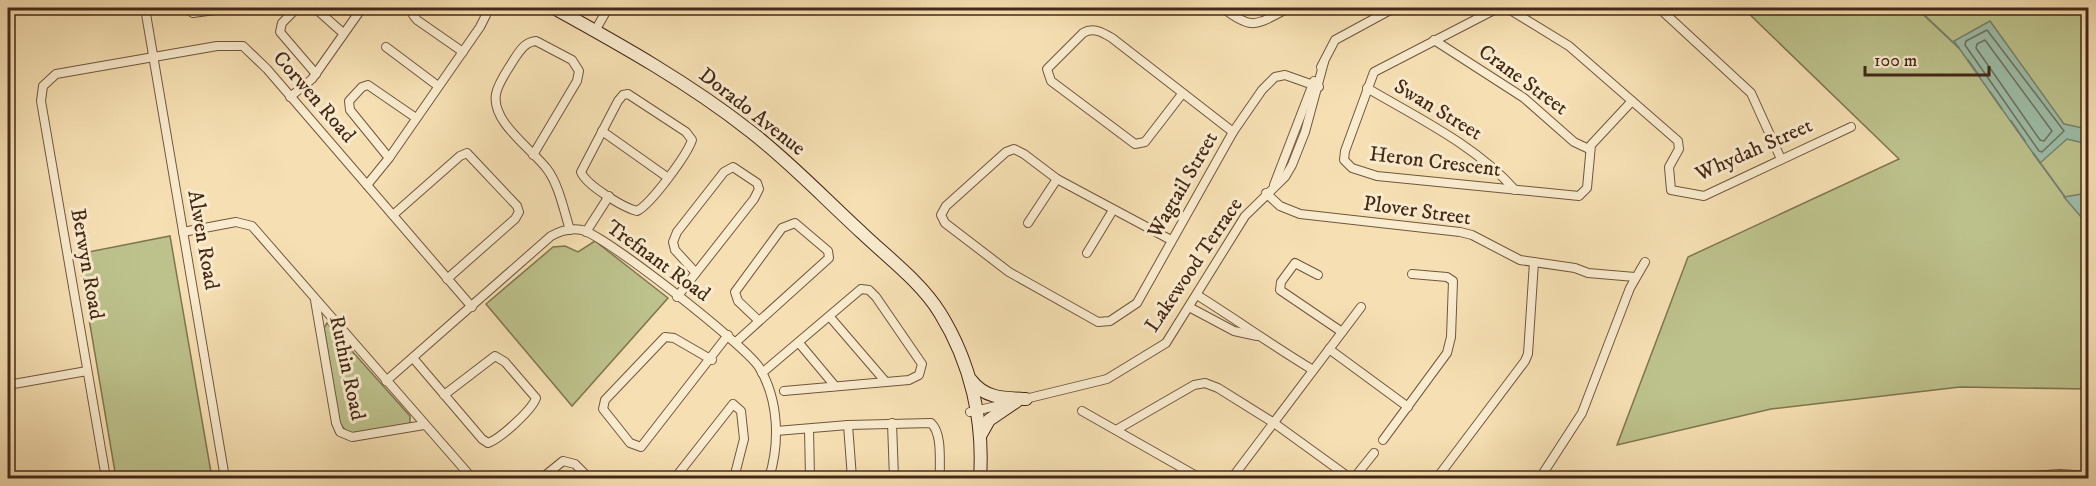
<svg xmlns="http://www.w3.org/2000/svg" width="2096" height="486" font-family="'IM FELL DW Pica',serif">
	<style>
		.green { fill: #bdc28c; stroke: #807551; stroke-width: 1.5 }
		.water { fill: #9dbda8; stroke: #79816e; stroke-width: 1.5 }
		.lines { fill: none; stroke-linecap: round; stroke-linejoin: round }
		.shore { stroke: #70725f; stroke-width: 1.5 }
		.stream { stroke: #79816e; stroke-width: 2 }
		.street-casing { stroke: #70563d; stroke-width: 10 }
		.secondary-casing { stroke: #442816; stroke-width: 14 }
		.street { stroke: #f9ebce; stroke-width: 8 }
		.secondary { stroke: #f9ebce; stroke-width: 12 }
		.labels { text-anchor: middle; dominant-baseline: central; stroke-width: 6; stroke-linejoin: round; paint-order: stroke }
		.street-label { font-size: 21px; fill: #442816; stroke: #f9ebce }
	</style>
	<rect width="100%" height="100%" fill="#f6e0b3"/>
	<filter id="stains"><feTurbulence type="fractalNoise" baseFrequency=".00333" numOctaves="4"/><feColorMatrix values="0 0 0 0 .2 0 0 0 0 .09 0 0 0 0 .02 0 0 0 .5 -.17"/></filter>
	<radialGradient id="worn" r=".72"><stop offset=".6" stop-color="#630" stop-opacity="0"/><stop offset="1" stop-color="#630" stop-opacity=".3"/></radialGradient>
	<g class="green">
		<path d="M1743,8h345v381l-128,-2 -189,22 -154,36 71,-188 211,-98z"/>
		<path d="M170,236l42,242h-96l-38,-224z"/>
		<path d="M595,241l73,57 -96,108 -86,-102 67,-57 12,-1 13,6z"/>
		<path d="M327,323l83,93v8l-53,10 -9,-1 -8,-9 -16,-96z"/>
	</g>
	<g class="water">
		<path d="M1990,21l74,103 24,5v15l-21,-5 -27,24 -86,-122z"/>
		<path d="M2088,193v32l-24,-28z"/>
	</g>
	<g class="lines">
		<g class="shore">
			<path d="M1987,30l77,101 -22,21 -3,-1 -74,-106 1,-4z"/>
			<path d="M1985,40l67,91 -8,10 -4,-1 -64,-92 1,-4z"/>
		</g>
		<g class="stream">
			<path d="M1924,15l35,33"/>
			<path d="M1968,60l12,17"/>
			<path d="M1990,92l12,17"/>
			<path d="M2011,121l14,20"/>
			<path d="M2033,153l32,44"/>
		</g>
		<defs>
			<g id="street">
				<path d="M145,8l80,470"/>
				<path d="M185,8l8,5 36,-5"/>
				<path d="M297,8l-15,15 -2,9 36,42"/>
				<path d="M315,8l28,25"/>
				<path d="M414,8l-1,7 4,5 46,32"/>
				<path d="M1223,8c31,24 33,16 66,0"/>
				<path d="M1498,8l-124,64 -29,79 -1,9 8,8 25,8 202,20 8,-8 4,-43 41,-44"/>
				<path d="M1507,8l62,38 109,95 1,8 -10,18 2,23 33,6 147,-69"/>
				<path d="M1659,8l92,85 30,66"/>
				<path d="M595,31l13,-23"/>
				<path d="M1434,40l90,58 50,44 15,7"/>
				<path d="M386,47l52,39"/>
				<path d="M1321,67l14,-27 59,-32"/>
				<path d="M1367,88c51,30 108,57 148,102"/>
				<path d="M628,94l58,38 6,8c-5,15 -41,64 -55,71 -13,-3 -51,-26 -56,-39l37,-71 5,-6z"/>
				<path d="M1182,94l-37,48 -10,2 -84,-63 -4,-12 36,-36c10,-6 19,-1 29,5l121,94"/>
				<path d="M290,97l22,-18 50,-71"/>
				<path d="M602,131l65,46"/>
				<path d="M533,155l44,-74 2,-10 -7,-11 -36,-19c-12,1 -17,11 -23,20 -6,10 -15,22 -17,33 -5,28 36,55 51,75 12,16 17,42 23,61"/>
				<path d="M389,158l-39,-48 -1,-9 13,-14 6,-2 48,33"/>
				<path d="M367,185l22,-27 91,-131 6,-12 -6,-7"/>
				<path d="M1274,185l40,-104"/>
				<path d="M1266,193l14,13 20,8 160,18 12,3 48,25 55,8 13,5 47,4"/>
				<path d="M393,215l67,-59 7,-3 50,53 2,6 -4,7 -68,60"/>
				<path d="M1028,223l29,-44"/>
				<path d="M183,232l53,-10 16,4 220,252"/>
				<path d="M586,232l23,-36"/>
				<path d="M1171,240l-114,-61 -33,-25 -10,-5 -8,3 -60,54 -5,9 4,8 64,49 89,50 12,-1 27,-18 96,-171 29,-42 13,-13 10,-2 34,12"/>
				<path d="M1087,253l26,-43"/>
				<path d="M1318,275l-23,-12 -14,19 -1,8 62,42"/>
				<path d="M1197,295c40,25 76,51 116,75"/>
				<path d="M677,297l77,-98 5,-10 -2,-6 -24,-16 -9,5 -47,60 -4,10 2,8 21,23"/>
				<path d="M315,300l21,123 4,9 12,5 72,-12"/>
				<path d="M1189,307l45,24 23,5"/>
				<path d="M830,317l55,64"/>
				<path d="M736,342l93,-84 -1,-7 -33,-28 -13,5 -47,64 3,9 20,19"/>
				<path d="M799,343l36,43"/>
				<path d="M1329,349l79,58"/>
				<path d="M413,358l69,81 6,4c12,-4 44,-33 48,-45l-31,-36 -10,-6 -51,39"/>
				<path d="M712,360l-38,-22 -9,-1 -60,63 -2,9 27,34 11,4 87,-112"/>
				<path d="M762,373l99,-84 8,1 7,7 46,67 -3,11 -10,5 -125,11"/>
				<path d="M386,381l165,-145c9,-5 21,-8 31,-6 24,6 163,115 177,137 20,33 21,76 10,111"/>
				<path d="M8,385l79,-14"/>
				<path d="M1021,400l86,-21 59,-36 79,-127 40,-39 7,-12 13,-33 19,-70"/>
				<path d="M1082,411l118,67"/>
				<path d="M970,412l39,-9"/>
				<path d="M892,423l2,55"/>
				<path d="M848,425l4,53"/>
				<path d="M809,429l1,49"/>
				<path d="M1116,430l78,-45 11,-2 13,5 56,35 76,55"/>
				<path d="M776,431l72,-6 83,-2c12,11 8,40 9,55"/>
				<path d="M1383,440l64,-87 4,-16 2,-56 -6,-4 -35,-3"/>
				<path d="M106,478l-65,-377 2,-15 13,-12 161,-28h26l24,23 205,238"/>
				<path d="M542,478l21,-17 12,3 14,14"/>
				<path d="M675,478l58,-74 8,7 3,28 -10,39"/>
				<path d="M1232,478l129,-171"/>
				<path d="M1354,478l20,-25"/>
				<path d="M1437,478l88,-117 3,-7 6,-92"/>
				<path d="M1540,478l42,-65 48,-125 15,-26"/>
				<path d="M2003,478l57,-4 28,2"/>
			</g>
			<g id="secondary">
				<path d="M554,8c67,37 135,75 196,123 40,31 74,67 111,101 26,25 60,50 79,81 31,50 44,108 40,165"/>
				<path d="M971,380c14,19 34,18 55,19"/>
				<path d="M980,436l9,-16 28,-19"/>
			</g>
		</defs>
		<use href="#street" class="street-casing"/>
		<use href="#secondary" class="secondary-casing"/>
		<use href="#street" class="street"/>
		<use href="#secondary" class="secondary"/>
	</g>
	<g class="labels">
		<g class="street-label">
			<text transform="translate(1523 80) rotate(36)">Crane Street</text>
			<text transform="translate(314 97) rotate(49)">Corwen Road</text>
			<text transform="translate(1438 110) rotate(31)">Swan Street</text>
			<text transform="translate(752 112) rotate(38)">Dorado Avenue</text>
			<text transform="translate(1754 150) rotate(-24)">Whydah Street</text>
			<text transform="translate(1435 162) rotate(7)">Heron Crescent</text>
			<text transform="translate(1183 185) rotate(-60)">Wagtail Street</text>
			<text transform="translate(1417 211) rotate(8)">Plover Street</text>
			<text transform="translate(203 240) rotate(80)">Alwen Road</text>
			<text transform="translate(658 261) rotate(36)">Trefnant Road</text>
			<text transform="translate(87 264) rotate(80)">Berwyn Road</text>
			<text transform="translate(1194 265) rotate(-56)">Lakewood Terrace</text>
			<text transform="translate(347 368) rotate(78)">Ruthin Road</text>
		</g>
	</g>
	<rect width="2096" height="486" fill="none" stroke="#f6e0b3" stroke-width="30"/>
	<rect x="9" y="9" width="2078" height="468" fill="none" stroke="#442816" stroke-width="3"/>
	<rect x="15" y="15" width="2066" height="456" fill="none" stroke="#442816" stroke-width="1.5"/>
	<path d="M1865 66v9h124v-9" fill="none" stroke="#442816" stroke-width="3"/>
	<text x="1874" y="66" font-size="18" fill="#442816" stroke="#f9ebce" stroke-width="4.5" paint-order="stroke">100 m</text>
	<rect width="100%" height="100%" filter="url(#stains)"/>
	<rect width="100%" height="100%" fill="url(#worn)"/>
</svg>
